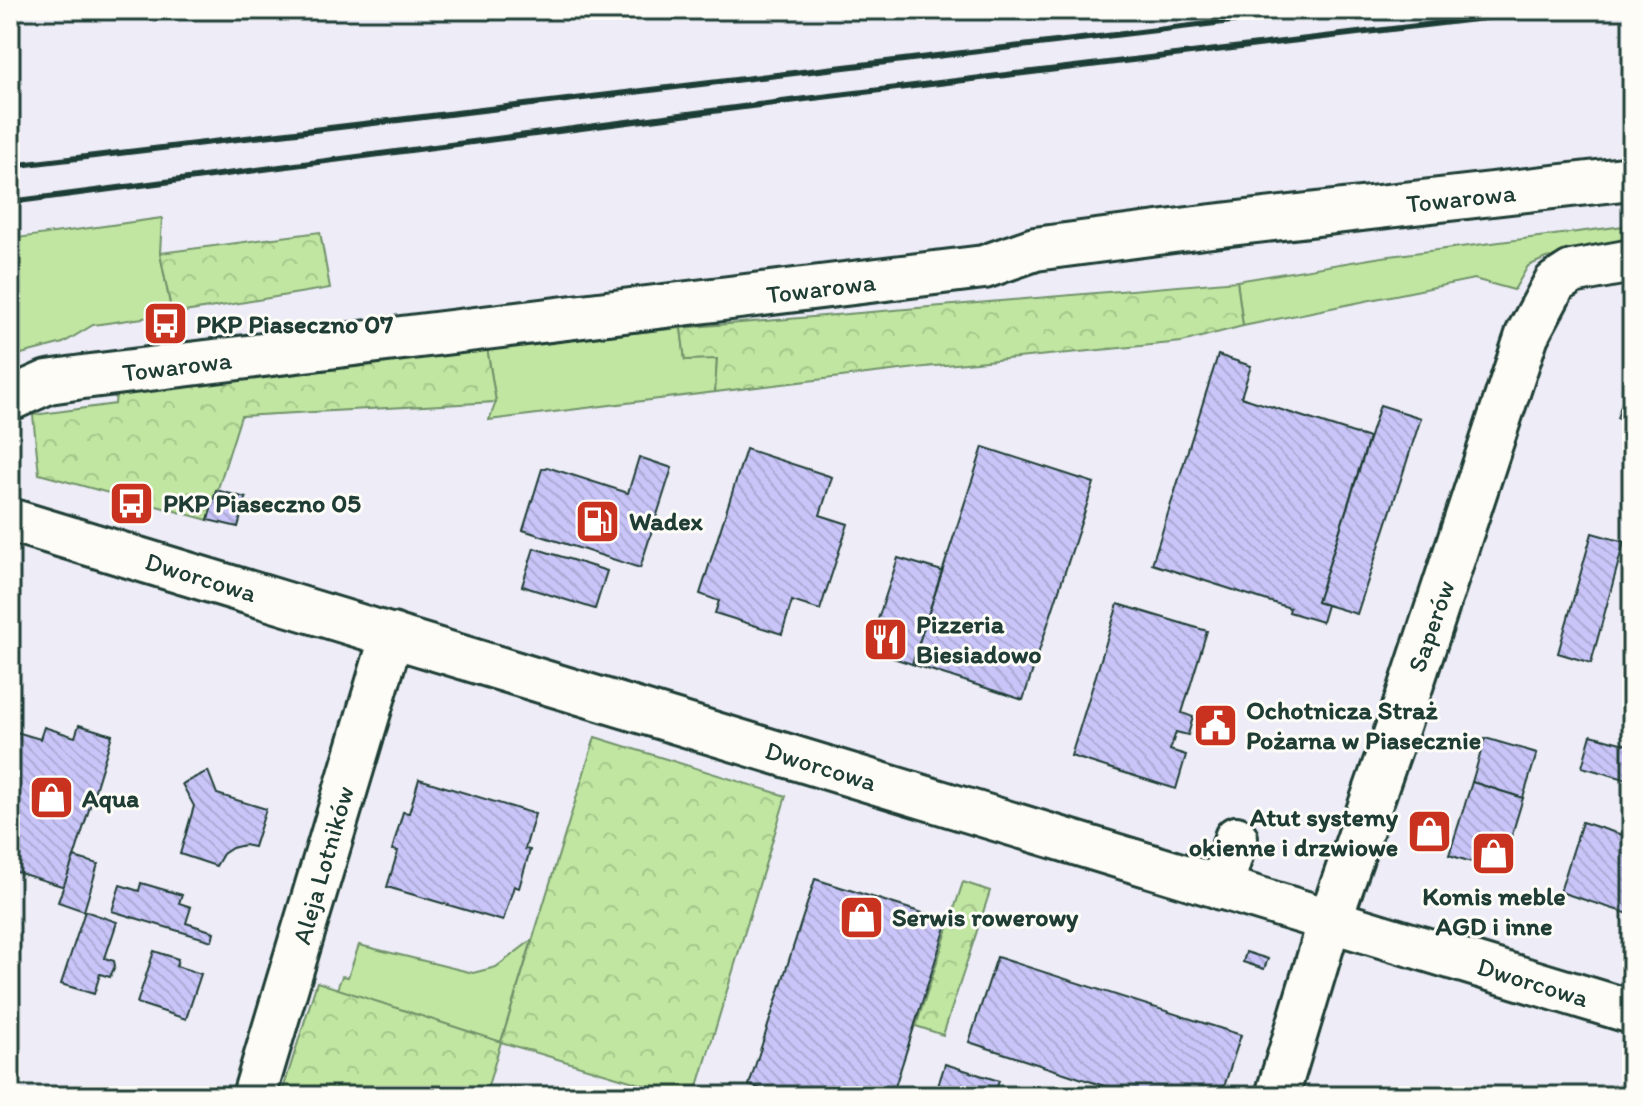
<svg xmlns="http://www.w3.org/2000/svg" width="1642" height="1106" font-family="Itim,sans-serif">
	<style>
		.grass { fill: #c1e6a1; stroke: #70926a; stroke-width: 2 }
		.forest { fill: url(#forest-crowns); stroke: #70926a; stroke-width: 2 }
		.building { fill: url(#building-back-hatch); stroke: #1f3d34; stroke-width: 2 }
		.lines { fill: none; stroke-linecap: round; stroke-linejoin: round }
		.minor-casing { stroke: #1f3d34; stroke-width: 48 }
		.minor { stroke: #fdfcf7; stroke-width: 42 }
		.rail { stroke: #1f3d34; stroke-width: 6 }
		.labels { text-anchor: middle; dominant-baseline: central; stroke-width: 6; stroke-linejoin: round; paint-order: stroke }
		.street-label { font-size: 26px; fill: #1f3d34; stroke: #fdfcf7 }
		.poi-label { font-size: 26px; font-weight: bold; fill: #1f3d34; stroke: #fdfcf7; text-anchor: start }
	</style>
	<defs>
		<pattern id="forest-crowns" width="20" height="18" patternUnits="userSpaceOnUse" patternTransform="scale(2)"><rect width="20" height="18" fill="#c1e6a1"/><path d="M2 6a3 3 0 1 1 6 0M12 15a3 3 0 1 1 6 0" fill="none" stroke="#a5c68b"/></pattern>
		<pattern id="building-back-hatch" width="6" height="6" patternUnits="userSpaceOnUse" patternTransform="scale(2)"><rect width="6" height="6" fill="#c9c5f8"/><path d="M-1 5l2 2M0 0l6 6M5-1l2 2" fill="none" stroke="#acaad5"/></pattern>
	</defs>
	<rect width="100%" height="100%" fill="#edecf7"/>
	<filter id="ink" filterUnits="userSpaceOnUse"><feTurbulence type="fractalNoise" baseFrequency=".0125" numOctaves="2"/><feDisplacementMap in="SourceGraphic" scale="16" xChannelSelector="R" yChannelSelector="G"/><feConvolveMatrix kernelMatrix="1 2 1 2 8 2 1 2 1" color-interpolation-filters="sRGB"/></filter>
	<g filter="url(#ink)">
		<g class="grass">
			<path d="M162,218l-2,35 12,61 -79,11 -30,18 -53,14v-118z"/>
			<path d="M1632,225v20l-86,13 -18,8 -14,24 -40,-11 -231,47 -6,-45 145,-24z"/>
			<path d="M681,328l4,32 32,-2 -2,34 -226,28 7,-18 -9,-54z"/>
			<path d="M532,940l-31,102 -164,-53 5,-13 6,1 11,-32 114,28 23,-6z"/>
		</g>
		<g class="forest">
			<path d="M320,232l10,56 -158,26 -12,-61z"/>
			<path d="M1237,281l6,45 -61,16 -257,25 -210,25 2,-33 -32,1 -4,-32z"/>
			<path d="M487,348l9,54 -255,14 -33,104 -169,-46 -6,-59 82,-11 1,-12 76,-5 152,-26z"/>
			<path d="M595,737l191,59 -91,300h-15l-179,-54 -16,54h-204l36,-114 184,60z"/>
			<path d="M963,882l27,9 -47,144 -27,-9z"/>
		</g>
		<g class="building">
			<path d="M1218,355l33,11 -10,31 128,41 -52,164 10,3 -5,17 -33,-10 1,-4 -138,-44z"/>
			<path d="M1632,372v51l-15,-5z"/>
			<path d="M1380,405l41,13 -64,196 -40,-12z"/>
			<path d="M983,447l111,36 -71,217 -111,-36z"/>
			<path d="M746,449l86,28 -12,38 28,9 -28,86 -28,-9 -10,33 -67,-21 4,-12 -19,-7z"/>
			<path d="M639,457l33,11 -32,100 -117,-38 19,-61 5,-2 81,26z"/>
			<path d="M216,490l30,8 -8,29 -30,-7z"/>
			<path d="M1592,533l32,9 -33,121 -33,-10z"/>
			<path d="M534,548l73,23 -12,38 -73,-23z"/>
			<path d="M898,558l44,13 -30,93 -44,-14z"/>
			<path d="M1118,604l89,27 -25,82 11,4 -5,18 -12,-3 -6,18 16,5 -10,34 -105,-33z"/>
			<path d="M79,725l33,10 -47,152 -55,-17v-140l30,9 4,-12 31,10z"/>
			<path d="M1591,735l41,11v35l-50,-14z"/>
			<path d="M1485,738l52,15 -14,45 -51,-16z"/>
			<path d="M208,771l9,23 49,15 -12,38 -10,-2 -12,3 -9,6 -7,12 -36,-12 14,-48 -12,-22z"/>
			<path d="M419,779l116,35 -10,35 5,1 -11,38 -5,-2 -11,35 -116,-34 11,-36 -6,-1 11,-38 6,1z"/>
			<path d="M1472,782l51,16 -22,73 -52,-16z"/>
			<path d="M1582,822l50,16v77l-72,-23z"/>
			<path d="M74,857l24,7 -14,47 -26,-9z"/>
			<path d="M815,879l133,42 -56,175h-110l-33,-11z"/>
			<path d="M141,883l41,12 -3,8 12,4 -5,16 28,9 -2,9 -100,-30 8,-26 19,6z"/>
			<path d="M85,911l32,11 -12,36 9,3 1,5 -5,11 -10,-3 -6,20 -33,-10z"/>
			<path d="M154,951l24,8 -2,7 25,8 -15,45 -49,-16z"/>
			<path d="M1246,952l22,7 -4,10 -21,-7z"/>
			<path d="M997,957l244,78 -20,61h-86l-166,-54z"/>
			<path d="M945,1064l54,17 -5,15h-34l-23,-7z"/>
		</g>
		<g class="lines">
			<defs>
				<g id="minor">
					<path d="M10,399l38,-17 35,-5 901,-110 51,-18 169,-22 428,-49"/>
					<path d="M10,520l1622,492"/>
					<path d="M1221,888l15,-50"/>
					<path d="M254,1096l138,-461"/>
					<path d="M1277,1096l53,-176 68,-194 129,-391 28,-52 17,-11 60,-11"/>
				</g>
			</defs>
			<use href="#minor" class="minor-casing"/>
			<use href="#minor" class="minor"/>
			<g class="rail">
				<path d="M10,166l1315,-156"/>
				<path d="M10,202l795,-103 746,-89"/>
			</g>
		</g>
	</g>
	<defs>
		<symbol id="bus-square" viewBox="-11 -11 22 22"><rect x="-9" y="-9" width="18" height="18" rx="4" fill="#c8321e" stroke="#fdfcf7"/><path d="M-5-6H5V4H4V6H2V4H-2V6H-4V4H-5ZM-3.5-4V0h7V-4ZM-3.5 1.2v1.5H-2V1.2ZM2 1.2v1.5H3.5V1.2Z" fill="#fff"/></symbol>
		<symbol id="fuel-square" viewBox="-11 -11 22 22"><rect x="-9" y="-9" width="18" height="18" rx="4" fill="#c8321e" stroke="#fdfcf7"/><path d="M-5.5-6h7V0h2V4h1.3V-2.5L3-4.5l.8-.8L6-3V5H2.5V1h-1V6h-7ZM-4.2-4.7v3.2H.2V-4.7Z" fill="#fff"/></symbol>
		<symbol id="restaurant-square" viewBox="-11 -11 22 22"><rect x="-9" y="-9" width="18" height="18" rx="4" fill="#c8321e" stroke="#fdfcf7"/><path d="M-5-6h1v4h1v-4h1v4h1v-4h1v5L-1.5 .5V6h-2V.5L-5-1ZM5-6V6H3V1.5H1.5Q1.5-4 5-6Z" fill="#fff"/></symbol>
		<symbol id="civic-square" viewBox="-11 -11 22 22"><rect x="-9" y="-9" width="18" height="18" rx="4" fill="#c8321e" stroke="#fdfcf7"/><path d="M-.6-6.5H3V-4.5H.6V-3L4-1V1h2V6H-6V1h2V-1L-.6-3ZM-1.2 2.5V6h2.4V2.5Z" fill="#fff"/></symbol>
		<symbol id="shop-square" viewBox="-11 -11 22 22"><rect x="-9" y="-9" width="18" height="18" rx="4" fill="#c8321e" stroke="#fdfcf7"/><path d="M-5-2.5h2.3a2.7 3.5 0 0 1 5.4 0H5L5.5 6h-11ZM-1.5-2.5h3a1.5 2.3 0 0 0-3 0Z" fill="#fff"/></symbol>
	</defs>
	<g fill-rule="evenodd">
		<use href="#bus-square" x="140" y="298" width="51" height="51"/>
		<use href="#bus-square" x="106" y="478" width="51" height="51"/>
		<use href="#fuel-square" x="572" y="496" width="51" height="51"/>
		<use href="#restaurant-square" x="860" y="614" width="51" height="51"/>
		<use href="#civic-square" x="1190" y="700" width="51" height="51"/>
		<use href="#shop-square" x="26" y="772" width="51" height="51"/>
		<use href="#shop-square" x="1404" y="806" width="51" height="51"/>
		<use href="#shop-square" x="1468" y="828" width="51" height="51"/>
		<use href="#shop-square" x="836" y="892" width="51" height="51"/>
	</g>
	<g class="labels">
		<g class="street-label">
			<text transform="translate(1461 198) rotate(-6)">Towarowa</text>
			<text transform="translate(821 288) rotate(-7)">Towarowa</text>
			<text transform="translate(177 366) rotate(-7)">Towarowa</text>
			<text transform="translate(201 577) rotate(17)">Dworcowa</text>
			<text transform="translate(1431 626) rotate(-71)">Saperów</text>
			<text transform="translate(821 766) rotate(17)">Dworcowa</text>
			<text transform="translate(323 865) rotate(-74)">Aleja Lotników</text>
			<text transform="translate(1533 982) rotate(17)">Dworcowa</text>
		</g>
		<g class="poi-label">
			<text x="196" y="324">PKP Piaseczno 07</text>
			<text x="163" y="503">PKP Piaseczno 05</text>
			<text x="629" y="521">Wadex</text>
			<text x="916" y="624">Pizzeria<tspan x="916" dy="30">Biesiadowo</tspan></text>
			<text x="1246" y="710">Ochotnicza Straż<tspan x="1246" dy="30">Pożarna w Piasecznie</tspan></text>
			<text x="82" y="798">Aqua</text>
			<text x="1398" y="817" text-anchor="end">Atut systemy<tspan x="1398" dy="30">okienne i drzwiowe</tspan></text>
			<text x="1494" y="896" text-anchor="middle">Komis meble<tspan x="1494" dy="30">AGD i inne</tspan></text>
			<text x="892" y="917">Serwis rowerowy</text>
		</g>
	</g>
	<rect width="1642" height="1106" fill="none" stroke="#fdfcf7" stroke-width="40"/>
	<rect x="20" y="20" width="1602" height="1066" fill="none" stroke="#1f3d34" stroke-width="3" filter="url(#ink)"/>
</svg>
